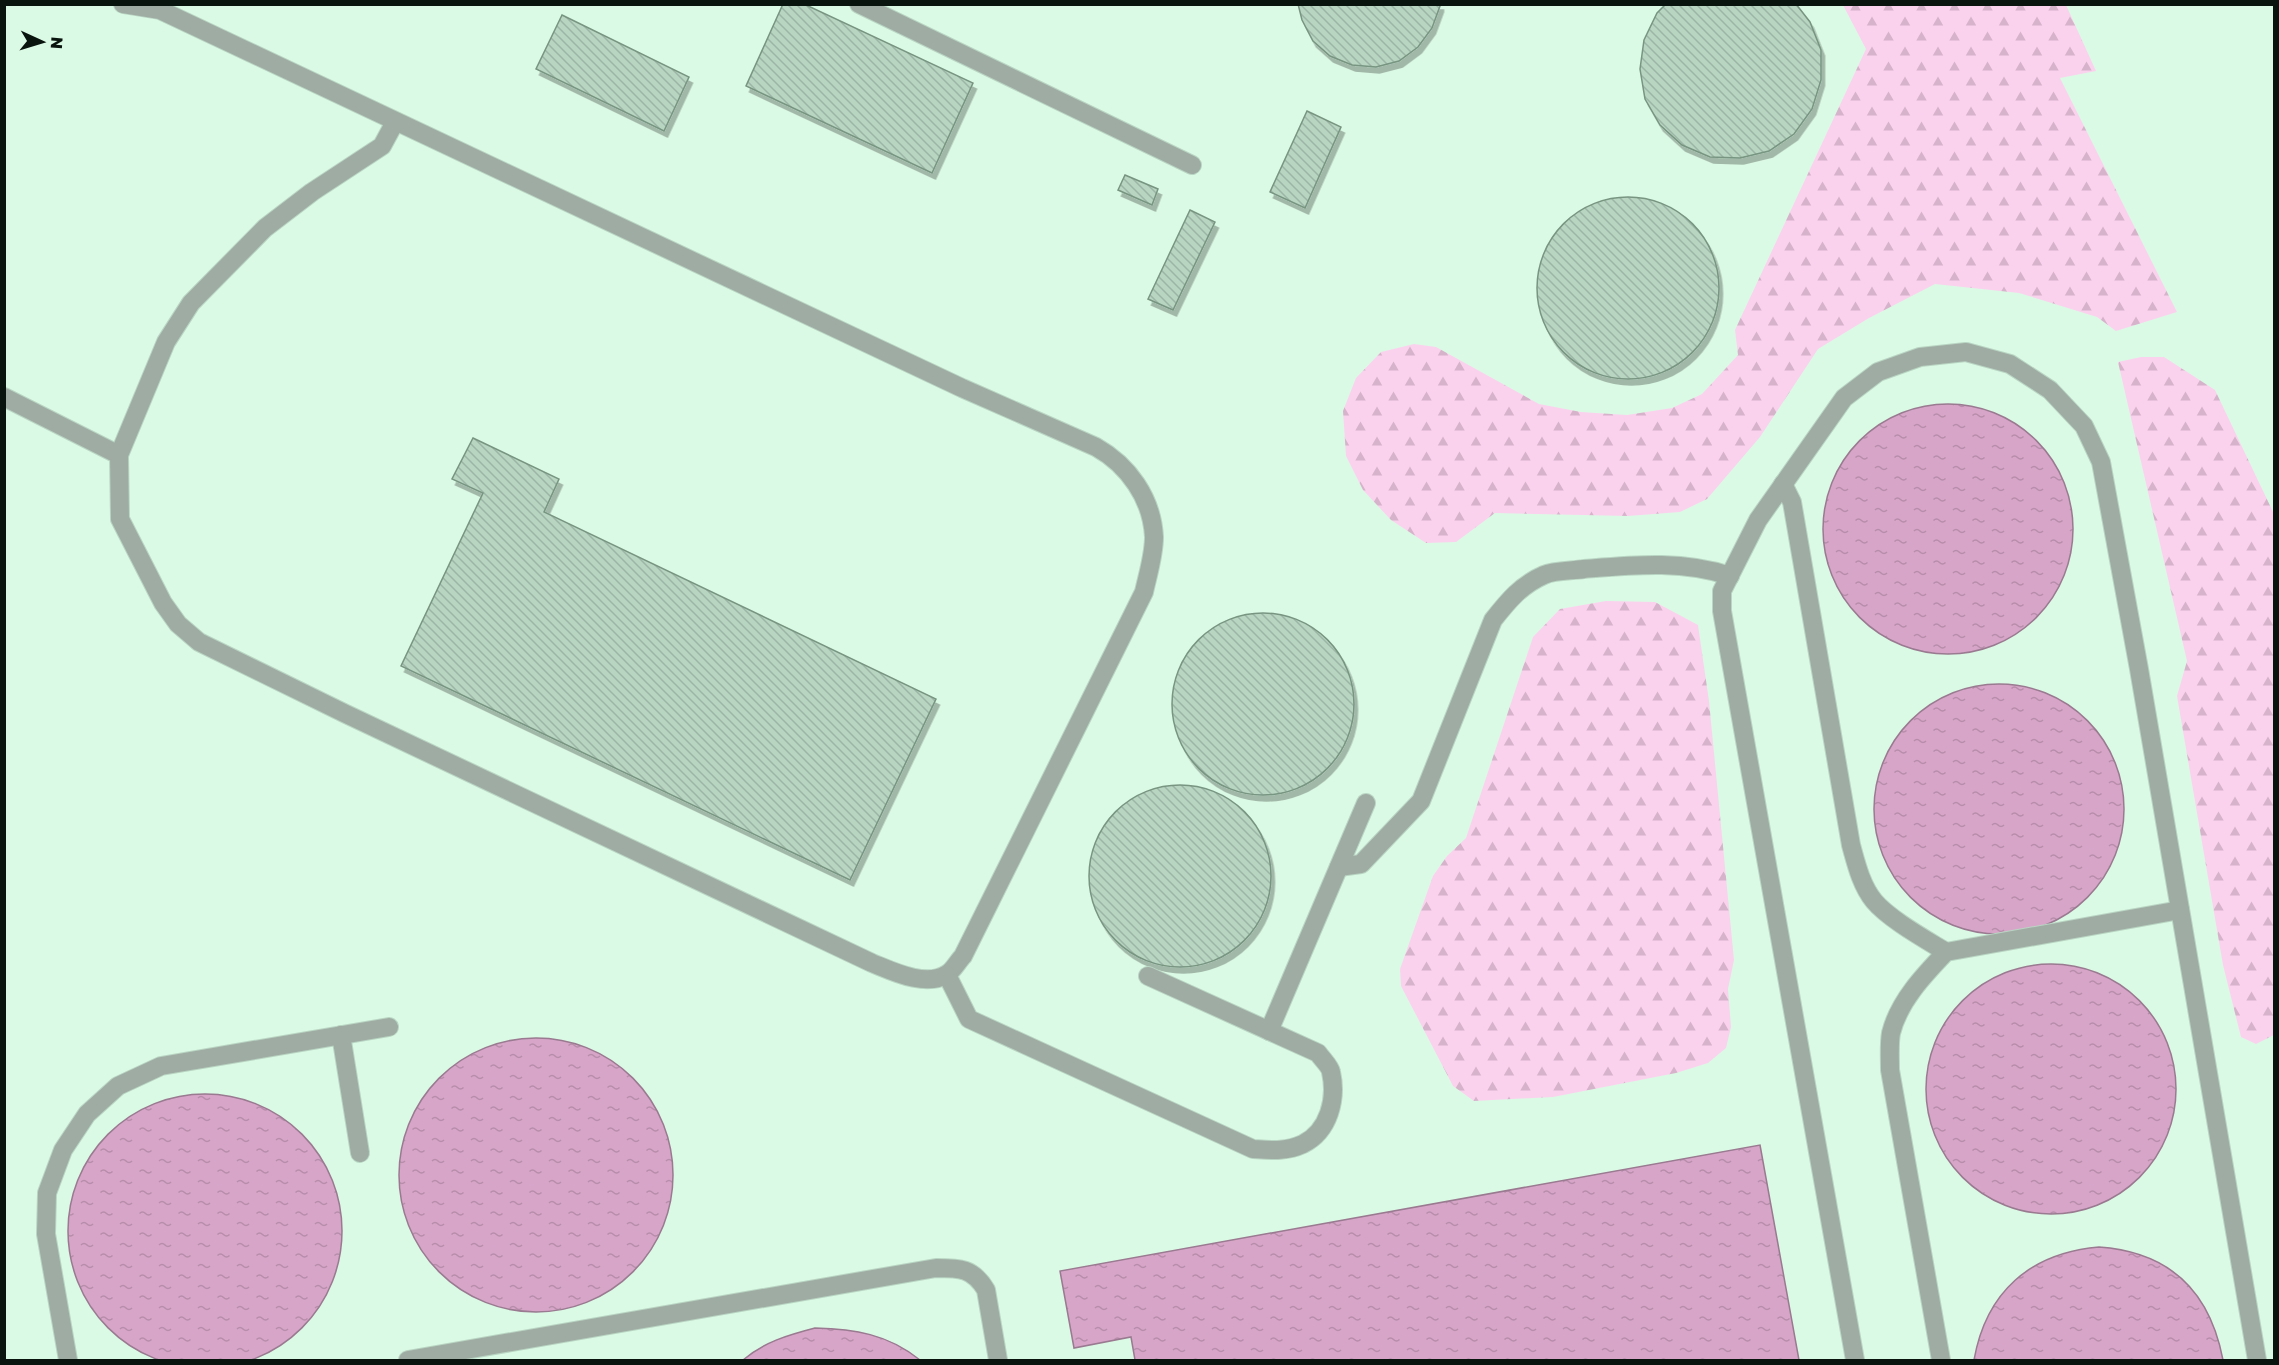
<svg xmlns="http://www.w3.org/2000/svg" width="2279" height="1365" font-family="'Golos Text',sans-serif">
	<style>
		.forest { fill: url(#forest-firs) }
		.water { fill: url(#water-ripples); stroke: #997a90; stroke-width: 1.5 }
		.building { fill: url(#building-back-hatch); stroke: #789582; stroke-width: 1.5; filter: url(#shadow) }
		.lines { fill: none; stroke-linecap: round; stroke-linejoin: round }
		.service-casing { stroke: #b9d5c3; stroke-width: 20 }
		.service { stroke: #9faca3; stroke-width: 18 }
	</style>
	<defs>
		<pattern id="forest-firs" width="22" height="20" patternUnits="userSpaceOnUse" patternTransform="scale(1.5)"><rect width="22" height="20" fill="#fbd2ee"/><path d="M5 1l3.5 6h-7zM16 11l3.5 6h-7z" fill="#d6b3cb"/></pattern>
		<pattern id="water-ripples" width="26" height="14" patternUnits="userSpaceOnUse" patternTransform="scale(1.5)"><rect width="26" height="14" fill="#d7a5c8"/><path d="M2 4q2-2 4 0t4 0M15 11q2-2 4 0t4 0" fill="none" stroke="#b78dab"/></pattern>
		<pattern id="building-back-hatch" width="6" height="6" patternUnits="userSpaceOnUse" patternTransform="scale(1.5)"><rect width="6" height="6" fill="#b7d5c1"/><path d="M-1 5l2 2M0 0l6 6M5-1l2 2" fill="none" stroke="#9cb6a5"/></pattern>
		<filter id="shadow"><feDropShadow dx="3.5" dy="6" stdDeviation="0" flood-color="#0004"/></filter>
	</defs>
	<rect width="100%" height="100%" fill="#dbfae5"/>
	<g class="forest">
		<path d="M1843,5h223l30,66 -36,7 117,234 -61,19 -19,-14 -78,-24 -84,-9 -66,34 -51,31 -58,88 -53,62 -27,13 -52,4 -133,-3 -39,29 -30,1 -35,-23 -28,-30 -17,-34 -3,-45 13,-33 25,-26 33,-8 22,3 103,57 42,8 46,3 45,-7 30,-14 36,-39 -3,-25 131,-281z"/>
		<path d="M2141,357h23l51,33 59,124v521l-18,9 -15,-7 -18,-72 -46,-269 10,-35 -69,-299z"/>
		<path d="M1606,601l49,1 43,23 11,76 25,259 -6,29 3,38 -5,21 -18,15 -32,10 -123,24 -79,4 -21,-15 -52,-100 -1,-17 33,-93 14,-20 19,-18 67,-201 27,-28z"/>
	</g>
	<g class="water">
		<circle cx="1948" cy="529" r="125"/>
		<circle cx="1999" cy="809" r="125"/>
		<circle cx="2051" cy="1089" r="125"/>
		<circle cx="536" cy="1175" r="137"/>
		<circle cx="205" cy="1231" r="137"/>
		<path d="M1760,1145l39,215h-664l-4,-23 -57,11 -14,-77z"/>
		<path d="M2099,1247c71,5 111,45 124,113h-249c12,-68 56,-107 125,-113z"/>
		<path d="M815,1328c39,1 73,6 105,32h-177c21,-18 45,-25 72,-32z"/>
	</g>
	<g class="building">
		<path d="M783,4h21l169,79 -41,90 -186,-87z"/>
		<path d="M1298,4h142v2l-8,22 -14,19 -19,14 -23,6 -24,-2 -22,-9 -17,-15 -11,-21z"/>
		<path d="M1666,4h130l14,18 11,28v30l-9,29 -18,25 -25,17 -29,7 -30,-1 -28,-12 -22,-20 -15,-26 -5,-30 4,-29 13,-27z"/>
		<path d="M562,15l127,62 -25,54 -128,-62z"/>
		<path d="M1307,111l34,16 -36,81 -35,-16z"/>
		<path d="M1125,175l33,14 -6,16 -34,-15z"/>
		<circle cx="1628" cy="288" r="91"/>
		<path d="M1190,210l25,12 -42,88 -25,-11z"/>
		<path d="M473,438l86,41 -15,33 392,187 -86,181 -449,-214 82,-173 -31,-14z"/>
		<circle cx="1263" cy="704" r="91"/>
		<circle cx="1180" cy="876" r="91"/>
	</g>
	<g class="lines">
		<defs>
			<g id="service">
				<path d="M859,4l333,161"/>
				<path d="M4,397l115,58 1,64 43,84 15,21 21,18 147,72 526,249c20,8 54,25 75,11 6,-3 11,-13 16,-18l181,-364c4,-18 10,-37 10,-55 -2,-39 -26,-72 -58,-90l-134,-59 -802,-378 -37,-6"/>
				<path d="M119,455l47,-113 25,-39 74,-75 47,-36 70,-46 13,-24"/>
				<path d="M1783,484l9,18 59,343c5,18 10,40 23,56 15,18 51,38 72,51"/>
				<path d="M1339,867l22,-3 60,-63 72,-181c15,-19 28,-35 51,-45 11,-5 28,-4 40,-6 50,-4 98,-9 146,7"/>
				<path d="M947,975l22,44 284,130c17,1 33,3 50,-5 26,-13 34,-45 28,-72 -1,-6 -9,-13 -13,-19l-170,-77"/>
				<path d="M1269,1031l97,-228"/>
				<path d="M341,1035l19,118"/>
				<path d="M68,1360l-22,-126 1,-41 16,-43 24,-36 31,-28 43,-20 228,-39"/>
				<path d="M408,1360l528,-92c24,0 37,0 50,22l12,70"/>
				<path d="M1855,1360l-133,-749v-20l36,-71 86,-122 34,-26 42,-15 46,-5 44,12 40,26 34,36 17,36 38,207 118,691"/>
				<path d="M1941,1360l-51,-290c0,-12 -1,-26 1,-37 8,-32 33,-58 55,-81l234,-42"/>
			</g>
		</defs>
		<use href="#service" class="service-casing"/>
		<use href="#service" class="service"/>
	</g>
	<rect width="2279" height="1365" fill="none" stroke="#09140e" stroke-width="12"/>
	<g transform="translate(42 42) rotate(94)" stroke="#dbfae5" stroke-width="4.5" paint-order="stroke">
	<path d="M0-4.5L10 22L0 15L-10 22Z" fill="#09140e"/>
	<text y="-9" font-size="16" font-weight="bold" text-anchor="middle" fill="#09140e">N</text>
	</g>
</svg>
